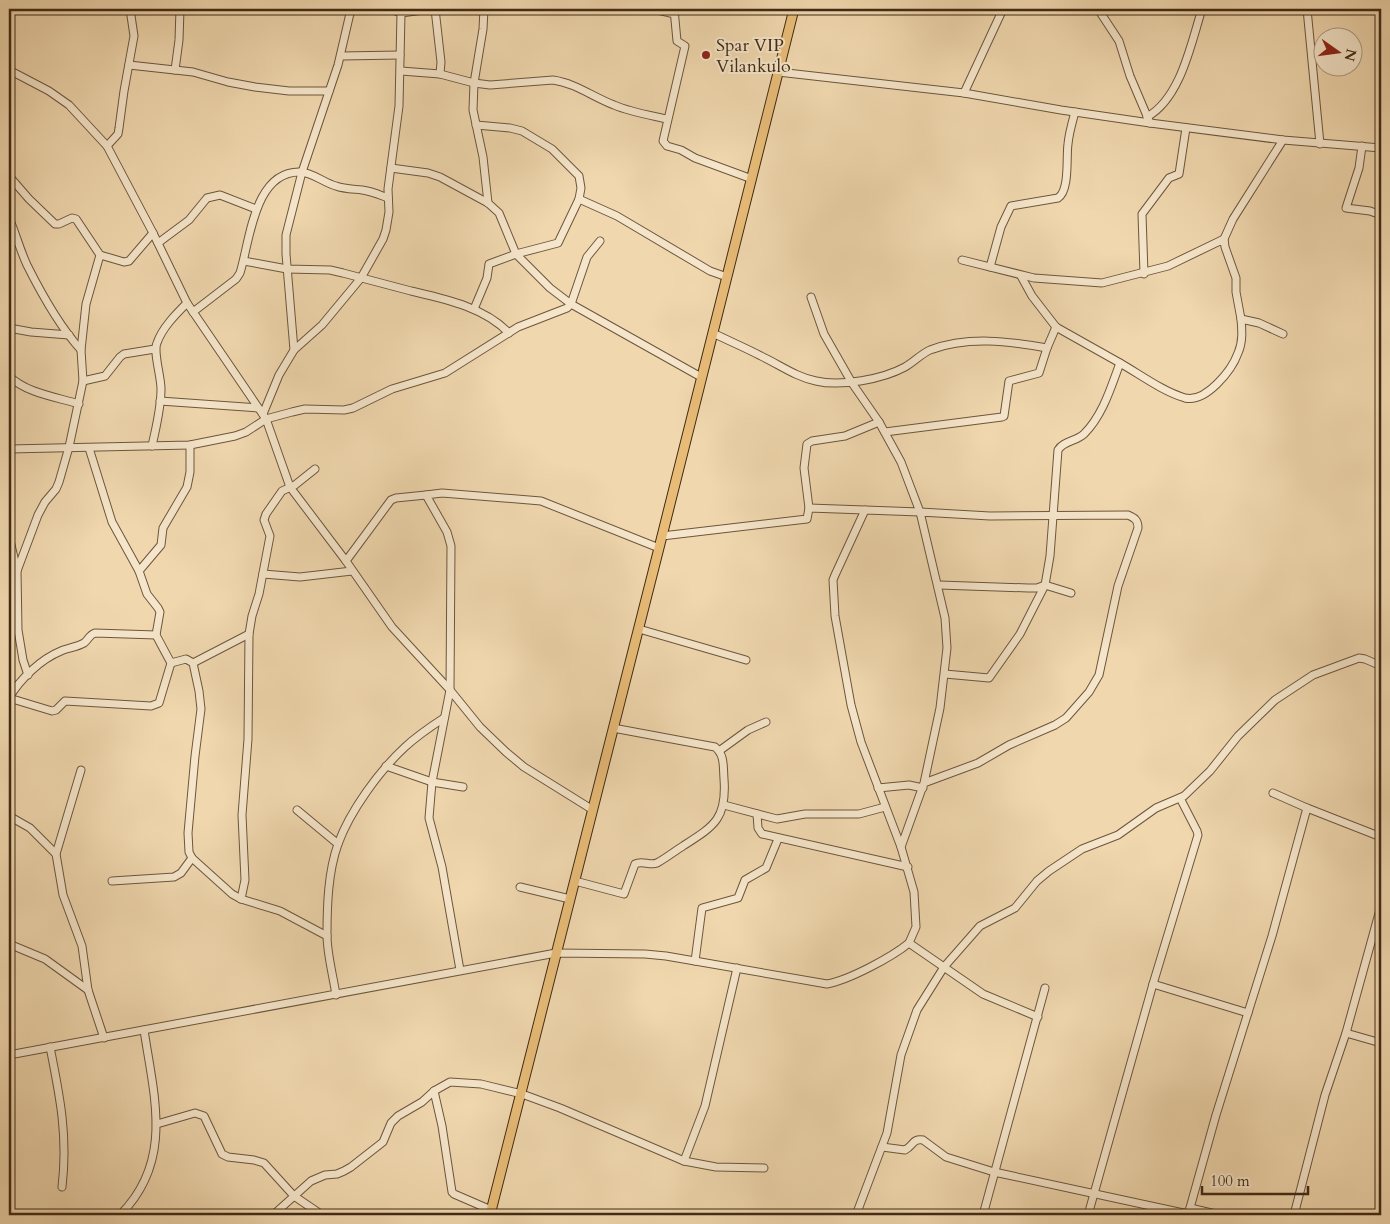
<svg xmlns="http://www.w3.org/2000/svg" width="1390" height="1224" font-family="Cardo,serif">
	<style>
		.lines { fill: none; stroke-linecap: round; stroke-linejoin: round }
		.minor-casing { stroke: #6c563d; stroke-width: 9 }
		.major-casing { stroke: #402b17; stroke-width: 11 }
		.minor { stroke: #f5e5ca; stroke-width: 7 }
		.major { stroke: #e8bc77; stroke-width: 9 }
		.poi-dot { fill: #8f2418; stroke: #f5e5ca; stroke-width: 2 }
		.labels { text-anchor: middle; dominant-baseline: central; stroke-width: 4; stroke-linejoin: round; paint-order: stroke }
		.poi-label { font-size: 18px; fill: #402b17; stroke: #f5e5ca; text-anchor: start }
	</style>
	<rect width="100%" height="100%" fill="#f0d7ae"/>
	<filter id="stains"><feTurbulence type="fractalNoise" baseFrequency=".004" numOctaves="4"/><feColorMatrix values="0 0 0 0 .2 0 0 0 0 .09 0 0 0 0 .02 0 0 0 .5 -.17"/></filter>
	<radialGradient id="worn" r=".72"><stop offset=".6" stop-color="#630" stop-opacity="0"/><stop offset="1" stop-color="#630" stop-opacity=".3"/></radialGradient>
	<g class="lines">
		<defs>
			<g id="minor">
				<path d="M391,9l10,4 30,-4"/>
				<path d="M435,9l6,53 -1,12"/>
				<path d="M484,9l-1,20 -9,54 -1,27 10,47 5,46"/>
				<path d="M653,9l22,5"/>
				<path d="M674,9l3,32 8,5 -22,95 4,5 14,4 14,8 57,21"/>
				<path d="M1098,9l21,32 11,35 20,47"/>
				<path d="M1307,9l13,135"/>
				<path d="M341,56l59,-1"/>
				<path d="M129,65l64,7 35,10 27,5 34,4h40"/>
				<path d="M9,70l40,21 20,14 38,41 46,87 34,70 79,116 24,68 56,74 46,66 58,63 30,37 26,25 18,15 69,43"/>
				<path d="M175,70l4,-30 1,-31"/>
				<path d="M401,71l39,3 34,9 16,2 63,-5c22,3 40,17 61,25 16,7 35,10 53,14"/>
				<path d="M778,72l186,21 97,17 89,13 133,17 98,8"/>
				<path d="M964,93l39,-84"/>
				<path d="M1147,117c34,-19 44,-74 55,-108"/>
				<path d="M107,146l11,-12 1,-6 5,-37 10,-55 -4,-27"/>
				<path d="M1362,146l-3,22 -13,40 24,3 11,4"/>
				<path d="M391,168l37,5 12,4 48,26 11,10 17,41 34,34 21,16 130,73"/>
				<path d="M9,176l20,23 26,25h4l13,-6 4,1 24,36 24,7 5,-1 24,-28"/>
				<path d="M579,199l38,17 93,55 17,6"/>
				<path d="M9,218c7,16 11,32 18,47 14,28 33,62 54,85l2,31 -14,66 -10,35 -3,7 -11,13 -7,13 -21,56"/>
				<path d="M1224,239l9,-20 50,-79"/>
				<path d="M158,243l31,-23 18,-22 13,-3 36,14"/>
				<path d="M962,260l72,18 68,5 66,-17 56,-27 1,8 11,31v14l5,27"/>
				<path d="M244,261l43,8 43,1 13,3c23,6 45,12 68,18 34,8 73,16 98,42"/>
				<path d="M990,267l11,-40 10,-21 47,-8c12,-8 8,-41 10,-54 1,-11 4,-21 7,-32"/>
				<path d="M1144,274l-2,-60 27,-36 10,-4 7,-46"/>
				<path d="M1021,276l11,20 24,31"/>
				<path d="M811,297l13,37 28,49 27,39 22,40 19,50 -55,-2 -30,65 -2,5 2,36 16,89 10,37 40,105 13,45 2,35 -7,16"/>
				<path d="M474,309l13,-31 2,-14 27,-10 42,-11 21,-44 2,-11 -2,-12 -27,-27 -30,-18 -12,-3 -34,-3"/>
				<path d="M193,312l43,-33 4,-6c10,-32 14,-102 60,-101 12,0 24,11 36,14 8,3 17,3 26,4 9,1 18,5 26,8"/>
				<path d="M9,328l22,4 38,3"/>
				<path d="M713,333c16,8 33,15 48,23 19,9 35,21 55,25 25,6 67,-2 89,-14 9,-5 16,-13 25,-17 37,-14 79,-9 117,-2l9,-21 64,36"/>
				<path d="M81,350l5,-46 14,-49"/>
				<path d="M294,350l28,-25 39,-47 22,-39 3,-9 3,-18 -1,-23 11,-83 2,-93"/>
				<path d="M9,376c17,17 47,21 70,28"/>
				<path d="M83,381l22,-5 15,-19 4,-3 31,-5"/>
				<path d="M160,401l98,7"/>
				<path d="M263,414l16,-39 15,-25 -8,-96v-19l16,-63 36,-107 13,-56"/>
				<path d="M885,432l117,-15 2,-1 5,-35 30,-8 8,-25"/>
				<path d="M190,445v27l-3,15 -24,41 -2,17 -22,26 8,23 11,14 2,4 -4,23 15,28 15,-4 7,4 6,28 2,18 -6,47 -7,77 1,19 3,6 40,36 9,5 39,12 47,25"/>
				<path d="M152,446c4,-19 9,-37 9,-57 0,-13 -8,-37 -4,-46 5,-15 19,-29 30,-40"/>
				<path d="M89,448l23,74 27,49"/>
				<path d="M9,449l181,-4 45,-9 11,-4 20,-13 26,-7 13,-3 39,1 9,-2 39,-19 53,-16 73,-46 49,-19 4,-4 16,-47 13,-16"/>
				<path d="M809,508l-5,-40 3,-24 5,-3 33,-5 34,-14"/>
				<path d="M9,536l8,35 1,59 5,30 5,15"/>
				<path d="M662,536l145,-17 2,-11 56,2"/>
				<path d="M346,561l45,-61 5,-2 30,-3"/>
				<path d="M263,574l37,3 52,-6"/>
				<path d="M939,585l89,3h9l8,-3 5,-29 8,-106c5,-9 19,-9 26,-16 19,-19 27,-47 36,-71 21,12 42,28 65,35 21,5 47,-28 53,-45 5,-11 4,-23 3,-34l18,4 24,11"/>
				<path d="M639,629l107,31"/>
				<path d="M193,663l56,-29"/>
				<path d="M945,674l44,4 31,-44 25,-49 26,8"/>
				<path d="M9,698l43,13 4,-1 9,-9 86,5 8,-3 12,-40"/>
				<path d="M9,698c11,-19 32,-39 52,-47 7,-3 16,-4 23,-8 5,-4 5,-8 11,-10l61,2"/>
				<path d="M719,751l29,-21 18,-8"/>
				<path d="M386,766l46,16 31,5"/>
				<path d="M878,788l31,-3 14,3"/>
				<path d="M1273,793l34,15"/>
				<path d="M724,805l53,14 28,-5h54l26,-7"/>
				<path d="M297,810l41,34"/>
				<path d="M757,814l1,14 4,6 146,33"/>
				<path d="M9,816l21,12 26,26 7,41 19,51 6,44 16,48"/>
				<path d="M901,847l23,-64 16,-75 7,-60 -2,-30 -25,-106 70,4 138,-1c7,3 10,5 10,13l-20,58 -19,89 -10,17 -23,26 -11,7 -46,20 -31,18 -54,20"/>
				<path d="M56,854l25,-84"/>
				<path d="M112,881l62,-4 7,-4 11,-15"/>
				<path d="M575,881l49,13 11,-30c7,-4 15,2 22,-1 9,-5 18,-12 26,-17 31,-20 44,-27 41,-67 -1,-12 1,-24 -9,-32l-102,-19"/>
				<path d="M520,887l50,12"/>
				<path d="M241,899l4,-19 -3,-65 6,-76 1,-105 3,-18 7,-22 11,-58 -6,-16 2,-6 16,-23 13,-6 20,-16"/>
				<path d="M9,944l36,15 43,31"/>
				<path d="M695,961l7,-53 36,-10 7,-18 21,-12 12,-29"/>
				<path d="M460,970l-18,-103 -13,-49 3,-36 18,-92 1,-144 -4,-14 -21,-37 16,-2 99,8 118,47"/>
				<path d="M1153,984l95,29"/>
				<path d="M336,995c-3,-20 -9,-41 -9,-60 0,-29 1,-63 11,-91 12,-33 41,-73 67,-97 12,-11 25,-20 39,-29"/>
				<path d="M1346,1033l35,10"/>
				<path d="M50,1047c10,50 18,89 12,140"/>
				<path d="M9,1055l547,-102 89,1 21,2 161,28c22,-4 65,-27 82,-41l74,51 55,23"/>
				<path d="M434,1091l8,35 10,66 2,2 37,16"/>
				<path d="M157,1124l38,-11 9,3 18,38 6,3 26,3 10,3 30,33 28,19"/>
				<path d="M882,1147l23,3c8,-4 8,-12 18,-10l23,17 48,15 194,42"/>
				<path d="M684,1161l21,-55 32,-138"/>
				<path d="M1190,1208l30,7"/>
				<path d="M120,1215c54,-54 34,-118 24,-185"/>
				<path d="M273,1215l38,-34 14,-6 12,-1 7,-3 7,-4 32,-25 8,-19 7,-7 24,-14 12,-11 16,-9 31,2 41,10 38,14 124,53 32,6 48,1"/>
				<path d="M856,1215l31,-82 14,-78 16,-45 27,-43 36,-41 35,-18 22,-27 12,-10 33,-22 36,-14 38,-27 28,-12 26,-25 28,-35 37,-36 38,-25 46,-17 6,1 16,7"/>
				<path d="M983,1215l62,-227"/>
				<path d="M1088,1215l65,-231 45,-149 -1,-4 -17,-33"/>
				<path d="M1188,1215l28,-100 56,-179 35,-128 74,29"/>
				<path d="M1294,1215l31,-120 21,-62 35,-127"/>
			</g>
			<path id="major" d="M490,1215l169,-667 135,-539"/>
		</defs>
		<use href="#minor" class="minor-casing"/>
		<use href="#major" class="major-casing"/>
		<use href="#minor" class="minor"/>
		<use href="#major" class="major"/>
	</g>
	<circle class="poi-dot" cx="706" cy="55" r="5"/>
	<g class="labels">
		<g class="poi-label">
			<text x="716" y="45">Spar VIP<tspan x="716" dy="21">Vilankulo</tspan></text>
		</g>
	</g>
	<rect width="1390" height="1224" fill="none" stroke="#f0d7ae" stroke-width="30"/>
	<rect x="10" y="10" width="1370" height="1204" fill="none" stroke="#402b17" stroke-width="2.5"/>
	<rect x="15" y="15" width="1360" height="1194" fill="none" stroke="#402b17"/>
	<g transform="translate(1338 52) rotate(104)"><circle r="24" fill="#f5e5ca" stroke="#ad9b82"/>
	<path d="M0-4L9 19L0 12L-9 19Z" fill="#8f2418"/>
	<text y="-8" font-size="14" font-weight="bold" text-anchor="middle" fill="#402b17">N</text>
	</g>
	<path d="M1202 1186v8h106v-8" fill="none" stroke="#402b17" stroke-width="2.5"/>
	<text x="1210" y="1186" font-size="15" fill="#402b17" stroke="#f5e5ca" stroke-width="4" paint-order="stroke">100 m</text>
	<rect width="100%" height="100%" filter="url(#stains)"/>
	<rect width="100%" height="100%" fill="url(#worn)"/>
</svg>
